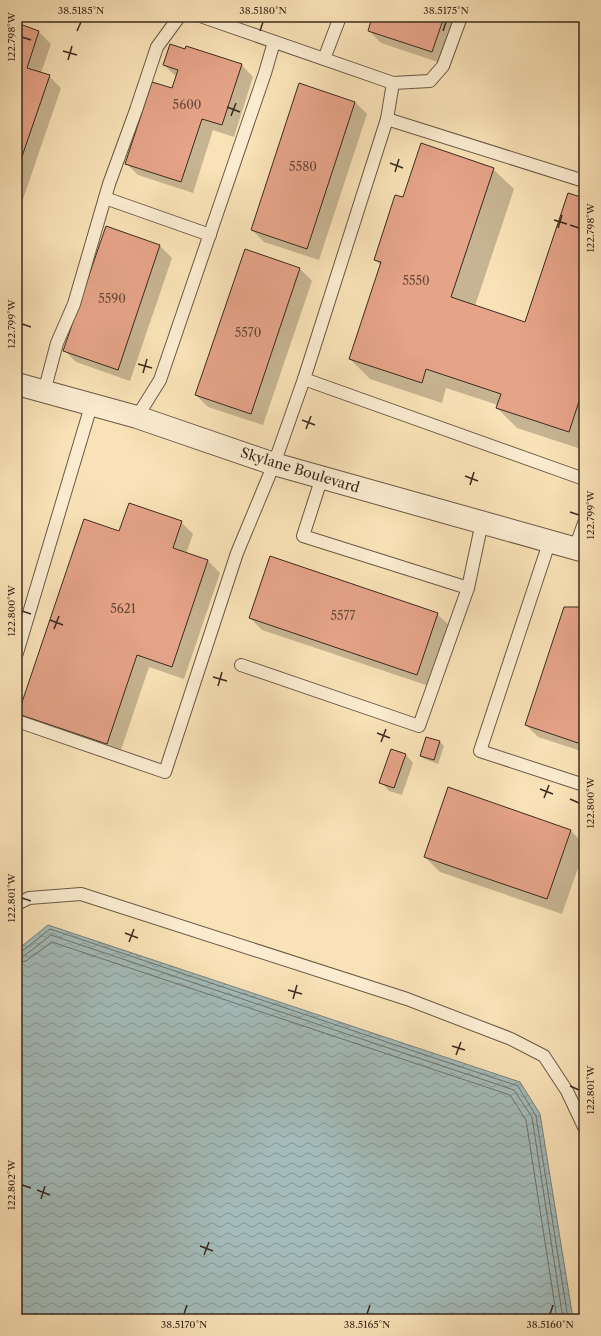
<svg xmlns="http://www.w3.org/2000/svg" width="601" height="1336" font-family="'Libre Caslon Text',serif">
	<style>
		.water { fill: url(#water-waves); stroke: #79817b }
		.shadow { fill: #0003 }
		.lines { fill: none; stroke-linecap: round; stroke-linejoin: round }
		.shore { stroke: #6f736c; stroke-width: 1 }
		.building { fill: #e5a388; stroke: #3b2b1e }
		.service-casing { stroke: #6a5944; stroke-width: 14 }
		.minor-casing { stroke: #6a5944; stroke-width: 24 }
		.service { stroke: #fbecd0; stroke-width: 12 }
		.minor { stroke: #fbecd0; stroke-width: 22 }
		.ticks { fill: none; stroke: #3b2b1e; stroke-width: 1.5 }
		.labels { text-anchor: middle; dominant-baseline: central; stroke-width: 4; stroke-linejoin: round; paint-order: stroke }
		.number-label { font-size: 12px; fill: #664938 }
		.street-label { font-size: 14px; fill: #3b2b1e; stroke: #fbecd0 }
		.neatline { fill: none; stroke: #3b2b1e; stroke-width: 1.5 }
		.ticks-label { font-size: 10px; text-anchor: middle; fill: #3b2b1e }
	</style>
	<defs>
		<pattern id="water-waves" width="16" height="10" patternUnits="userSpaceOnUse"><rect width="16" height="10" fill="#a3bbb9"/><path d="M0 5q4-4 8 0t8 0" fill="none" stroke="#869896"/></pattern>
	</defs>
	<rect width="100%" height="100%" fill="#f9e2b7"/>
	<filter id="stains"><feTurbulence type="fractalNoise" baseFrequency=".005" numOctaves="4"/><feColorMatrix values="0 0 0 0 .2 0 0 0 0 .09 0 0 0 0 .02 0 0 0 .5 -.17"/></filter>
	<radialGradient id="worn" r=".72"><stop offset=".6" stop-color="#630" stop-opacity="0"/><stop offset="1" stop-color="#630" stop-opacity=".3"/></radialGradient>
	<path class="water" d="M48,925l472,157 20,32 33,205h-556v-369z"/>
	<g class="shadow">
		<path d="M373,17h86l-15,47 -63,-21 -12,-12z"/>
		<path d="M17,24l22,8 12,12 -10,29 8,3 12,12 -44,129z"/>
		<path d="M164,65h78l11,12 -19,60 -21,-7 -20,63 -55,-18 -12,-12 47,-74 4,-12z"/>
		<path d="M355,102l12,12 -48,146 -55,-18 -12,-12z"/>
		<path d="M493,169l21,20 -39,117 50,17 59,-124v251l-67,-22 -20,-20 1,-3 -52,-17 -4,15 -72,-24 -20,-20 31,-93 -6,-6 29,-61z"/>
		<path d="M106,228l54,18 12,12 -42,123 -54,-19 -12,-12z"/>
		<path d="M245,251l55,18 12,12 -49,144 -55,-18 -12,-12z"/>
		<path d="M181,522l12,12 -7,20 22,7 12,12 -36,106 -35,-12 -30,89 -88,-30 -12,-12z"/>
		<path d="M584,608v144l-46,-15 -12,-12z"/>
		<path d="M437,614l12,11 -20,61 -167,-56 -12,-12z"/>
		<path d="M440,742l4,4 -6,18 -13,-5 -4,-3z"/>
		<path d="M405,754l8,9 -11,32 -13,-4 -8,-9z"/>
		<path d="M571,831l13,13v7l-22,63 -122,-42 -15,-15z"/>
	</g>
	<g class="lines">
		<g class="shore">
			<path d="M17,952h4l29,-23 468,157 18,30 32,203"/>
			<path d="M17,957l7,-1 27,-21 463,155 18,27 31,202"/>
			<path d="M17,963l9,-2 26,-19 458,153 16,25 31,199"/>
		</g>
	</g>
	<g class="building">
		<path d="M372,17h72l-12,35 -64,-21z"/>
		<path d="M17,23l22,8 -12,37 23,7 -33,96z"/>
		<path d="M170,44l15,5 1,-3 56,18 -20,61 -20,-6 -21,63 -56,-18 27,-82 20,6 6,-18 -15,-5z"/>
		<path d="M299,83l56,19 -48,147 -56,-19z"/>
		<path d="M421,143l73,25 -43,129 74,25 43,-129 16,5v188l-15,46 -73,-24 5,-14 -75,-25 -4,14 -73,-24 32,-97 -7,-2 21,-65 8,2z"/>
		<path d="M106,226l54,19 -42,125 -55,-19z"/>
		<path d="M245,249l55,19 -49,146 -56,-19z"/>
		<path d="M129,503l53,18 -9,27 35,12 -36,107 -35,-12 -30,89 -89,-30 66,-195 35,12z"/>
		<path d="M270,556l168,57 -21,62 -168,-57z"/>
		<path d="M564,607h20v138l-59,-20z"/>
		<path d="M426,737l14,4 -6,19 -14,-4z"/>
		<path d="M391,749l15,5 -12,34 -15,-5z"/>
		<path d="M448,787l123,43 -24,69 -123,-42z"/>
	</g>
	<g class="lines">
		<defs>
			<g id="service">
				<path d="M203,17l190,66 -6,36"/>
				<path d="M324,59l16,-42"/>
				<path d="M393,83l37,-2 13,-15 18,-49"/>
				<path d="M105,198l105,37"/>
				<path d="M304,379l280,100"/>
				<path d="M44,392l13,-49 17,-39 35,-120 27,-74 21,-63 22,-30"/>
				<path d="M137,417l23,-37 105,-307 9,-31"/>
				<path d="M322,477l-19,59 165,52"/>
				<path d="M550,540l-70,211 104,34"/>
				<path d="M575,548l9,-25"/>
				<path d="M17,653l74,-247"/>
				<path d="M241,665l178,61 49,-138 14,-66"/>
				<path d="M17,721l148,51 72,-219 37,-89 30,-85 83,-260 197,62"/>
				<path d="M17,904l12,-6 52,-4 326,105 104,40 33,17 23,35 17,36"/>
			</g>
			<path id="minor" d="M17,384l120,33 137,47 310,87"/>
		</defs>
		<use href="#service" class="service-casing"/>
		<use href="#minor" class="minor-casing"/>
		<use href="#service" class="service"/>
		<use href="#minor" class="minor"/>
	</g>
	<path class="ticks" d="M77,31l4,-9M260,31l3,-9M443,31l3,-9M22,37l9,3M63,51l14,4M68,60l4,-14M227,107l13,5M231,116l5,-13M390,163l13,5M395,172l4,-13M554,220l13,4M570,225l9,3M558,228l4,-13M22,324l9,3M138,364l14,4M143,373l4,-14M302,420l13,5M306,429l5,-13M465,476l13,5M470,485l4,-13M570,512l9,3M22,611l9,3M50,620l13,5M54,629l5,-13M213,677l14,4M218,686l4,-14M377,733l13,5M381,742l5,-13M540,789l13,5M544,798l5,-13M570,799l9,4M22,898l9,3M125,933l13,5M129,942l5,-13M288,990l14,4M293,999l4,-14M452,1046l13,4M456,1055l5,-13M570,1086l9,4M22,1185l9,3M37,1190l13,5M41,1199l4,-13M200,1246l13,5M204,1255l5,-13M184,1314l3,-9M367,1314l3,-9M550,1314l3,-9"/>
	<g class="labels">
		<g class="number-label">
			<text x="187" y="104">5600</text>
			<text x="303" y="166">5580</text>
			<text x="416" y="280">5550</text>
			<text x="112" y="298">5590</text>
			<text x="248" y="332">5570</text>
			<text x="123" y="608">5621</text>
			<text x="343" y="615">5577</text>
		</g>
		<g class="street-label">
			<text transform="translate(300 470) rotate(17)">Skylane Boulevard</text>
		</g>
	</g>
	<rect width="601" height="1336" fill="none" stroke="#f9e2b7" stroke-width="44"/>
	<rect x="22" y="22" width="557" height="1292" class="neatline"/>
	<g class="ticks-label">
		<text x="81" y="14">38.5185°N</text>
		<text x="263" y="14">38.5180°N</text>
		<text x="446" y="14">38.5175°N</text>
		<text transform="translate(11 37) rotate(-90)" y="4">122.798°W</text>
		<text transform="translate(590 228) rotate(-90)" y="4">122.798°W</text>
		<text transform="translate(11 324) rotate(-90)" y="4">122.799°W</text>
		<text transform="translate(590 515) rotate(-90)" y="4">122.799°W</text>
		<text transform="translate(11 611) rotate(-90)" y="4">122.800°W</text>
		<text transform="translate(590 803) rotate(-90)" y="4">122.800°W</text>
		<text transform="translate(11 898) rotate(-90)" y="4">122.801°W</text>
		<text transform="translate(590 1090) rotate(-90)" y="4">122.801°W</text>
		<text transform="translate(11 1185) rotate(-90)" y="4">122.802°W</text>
		<text x="184" y="1328">38.5170°N</text>
		<text x="367" y="1328">38.5165°N</text>
		<text x="550" y="1328">38.5160°N</text>
	</g>
	<rect width="100%" height="100%" filter="url(#stains)"/>
	<rect width="100%" height="100%" fill="url(#worn)"/>
</svg>
